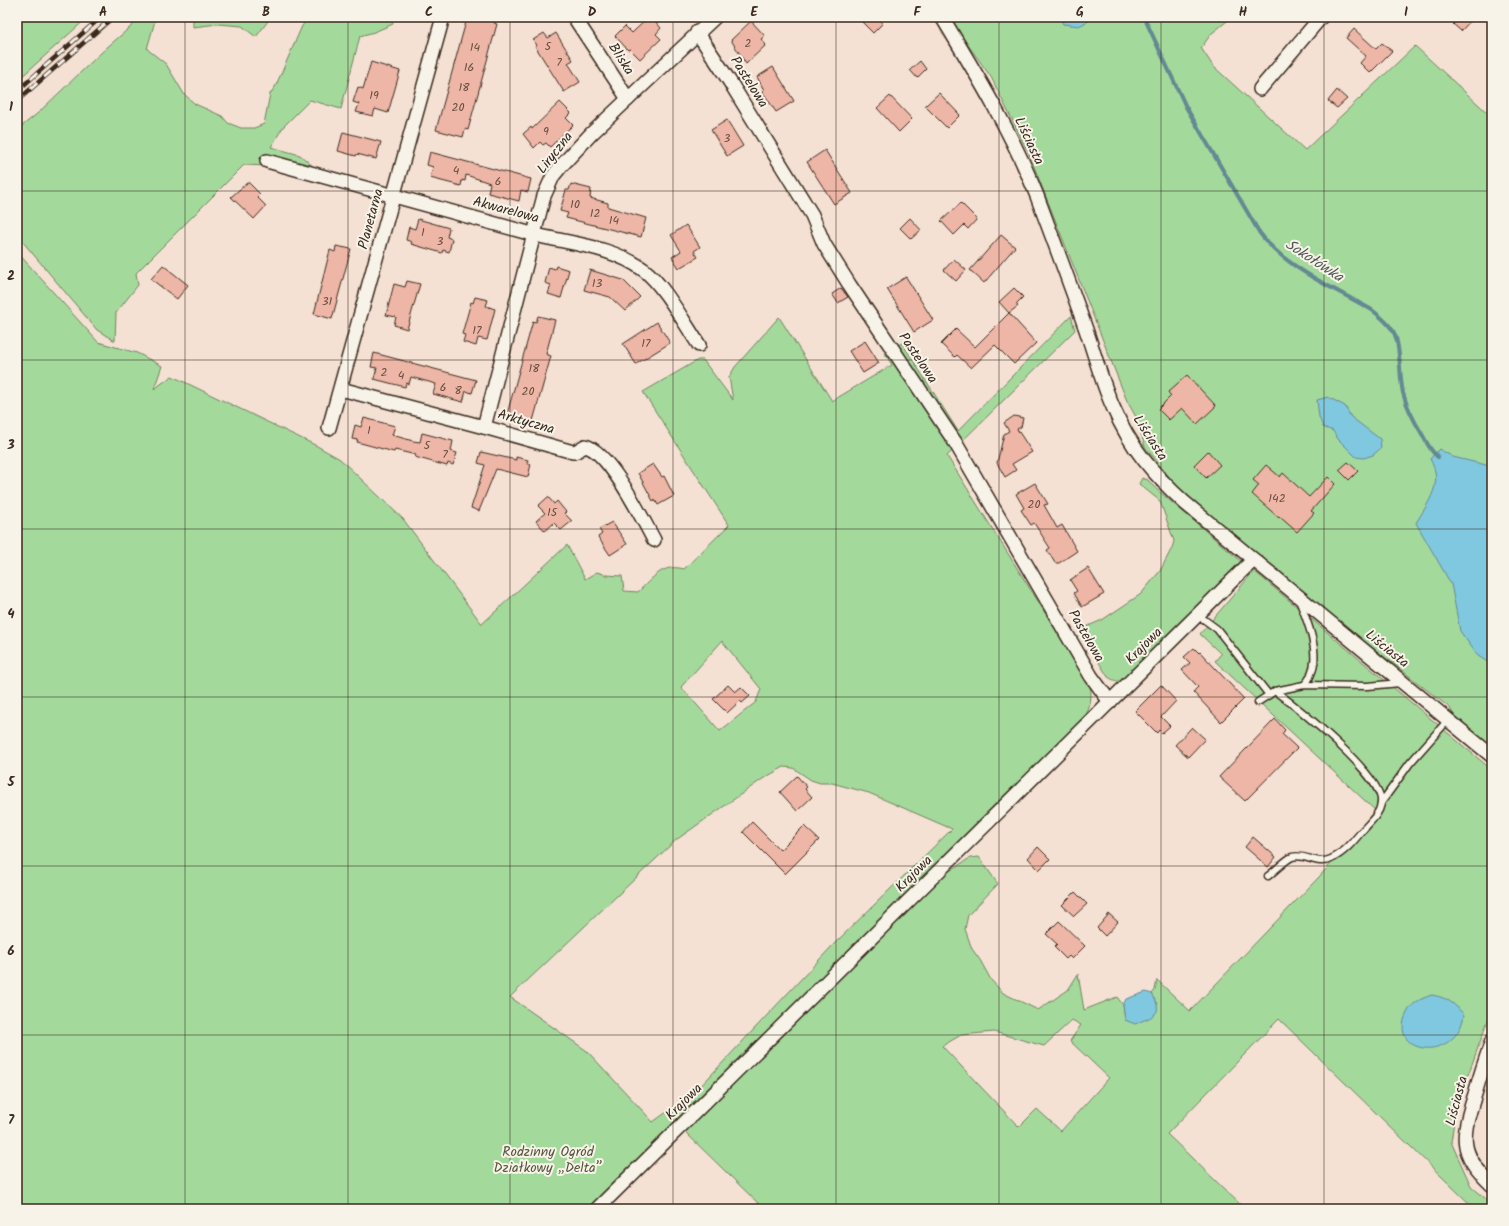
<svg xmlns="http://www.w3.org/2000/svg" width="1509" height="1226" font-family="Kalam,sans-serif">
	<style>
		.green { fill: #a4d99c; stroke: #70825d; fill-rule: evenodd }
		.water { fill: #80c8e0; stroke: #648992 }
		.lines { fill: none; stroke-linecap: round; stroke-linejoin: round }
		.stream { stroke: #648992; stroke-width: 4 }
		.building { fill: #eeb6a6; stroke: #3b2a1e }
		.service-casing { stroke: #3b2a1e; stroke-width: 9 }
		.minor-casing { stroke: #3b2a1e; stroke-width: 16 }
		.service { stroke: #f7f3e8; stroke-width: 6 }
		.minor { stroke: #f7f3e8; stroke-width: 13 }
		.rail-casing { stroke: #3b2a1e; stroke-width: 4.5 }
		.rail { stroke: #f7f3e8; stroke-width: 3; stroke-dasharray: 9; stroke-linecap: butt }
		.grid { fill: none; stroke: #3b2a1e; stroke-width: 1; stroke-opacity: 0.55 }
		.labels { text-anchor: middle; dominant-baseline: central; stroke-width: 4; stroke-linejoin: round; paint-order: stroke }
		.number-label { font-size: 12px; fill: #684d40 }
		.street-label { font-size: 14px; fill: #3b2a1e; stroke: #f7f3e8 }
		.park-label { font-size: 14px; fill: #55563e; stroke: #f7f3e8 }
		.water-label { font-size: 15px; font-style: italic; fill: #505958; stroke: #f7f3e8 }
		.neatline { fill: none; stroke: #3b2a1e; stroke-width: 1.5 }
		.grid-label { font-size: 13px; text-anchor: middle; font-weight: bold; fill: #3b2a1e }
	</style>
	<rect width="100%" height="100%" fill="#f4e1d4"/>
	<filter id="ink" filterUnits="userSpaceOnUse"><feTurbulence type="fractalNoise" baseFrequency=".025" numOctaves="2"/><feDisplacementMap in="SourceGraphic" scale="8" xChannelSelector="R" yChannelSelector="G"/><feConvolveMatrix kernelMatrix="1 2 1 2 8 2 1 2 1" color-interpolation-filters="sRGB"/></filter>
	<g filter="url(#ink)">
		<g class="green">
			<path d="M17,17h71l-71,64z"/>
			<path d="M142,17h14l-9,32 19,15 18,30 11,10 27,12 6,7 13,5h13l10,-4 6,-30 5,-7 6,-13 21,-48 7,-9h82l2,7 -19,8 -14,4 -19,73 -31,-9 -27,27 -12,20 29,8 15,13 -71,-3 -108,108 2,12 -22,28 -1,28 -18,-11 -80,-95v-105l21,-17 66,-63z"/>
			<path d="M193,17h78l-15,20 -14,-11 -24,-2 -25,3z"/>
			<path d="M948,17h284l-21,17 -10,14 12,18 92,84 110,-104 77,71v631l-39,-34 -3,-6 -196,-153 -74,-65 -35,-43 -9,-30 -9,-16 -98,-247 -38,-77z"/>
			<path d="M17,252l81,90 39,11 25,13 -8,23 18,-13 145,70 23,13 63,60 79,105 85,-79 18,34 12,-7 9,3 16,1 2,15 14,1c15,-14 24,-29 46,-23l45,-44 -86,-133 55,-32h5l30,40 -4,-23 6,-10 44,-50 53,84 60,-36 -8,-13 18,-9 56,88 113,-115 4,14 -128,126 143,229c3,16 -1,27 -10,40l-485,484h-578zM722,641l39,48 -5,13 -36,29 -39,-44zM784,767l9,1 18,12 9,3h12l37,10 83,36 -118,115 -137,146 -44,32 -66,-71 -77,-54 166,-157 88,-62z"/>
			<path d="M1142,478l6,2 6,7 88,75 -119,119c-6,1 -10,-1 -15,-4l-29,-47 23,-10 39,-26 19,-23 12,-23 2,-7 -14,-40 -21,-17z"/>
			<path d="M1254,571l238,199v239l-36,99 -5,34 20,44 21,18v5h-17l-196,-190 -112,115 78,75h-481l-81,-79 252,-250 35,-22 9,-1 19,27 -30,31 -3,14 7,20 8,11 11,20 12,13 35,17 30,-20 10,-16 6,36 33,-13 6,8 2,15 33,-16 -6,-10 3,-4 2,-10 33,31 129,-134 58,-65 -162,-151 6,-7 -21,-20zM1072,1020l9,5 -11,16 39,37 -1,1 -47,52 -24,-22 -18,18 -77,-81 19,-11 33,-3 50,14z"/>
		</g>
		<g class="water">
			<path d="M1059,17h37l-17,9 -16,-2z"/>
			<path d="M1328,397l17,9 6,11 29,22 1,9 -8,7 -9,3 -8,-1 -18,-18 -5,-8 -10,-4 -4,-10 -2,-17z"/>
			<path d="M1439,449l14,8 33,8 6,3v197l-14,-9 -18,-25 -9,-47 -35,-61c13,-22 28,-40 14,-64z"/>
			<path d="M1146,992l6,2c13,21 1,22 -17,30l-10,-4 -2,-15 3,-6z"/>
			<path d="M1432,995c16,3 22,8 32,20 -7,47 -73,41 -59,2 5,-13 14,-18 27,-22z"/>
		</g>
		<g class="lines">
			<path class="stream" d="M1144,17l42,90 73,125c26,36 75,56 113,78 9,7 19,15 23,25 6,15 4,40 8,58 4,15 11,28 19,41 4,8 9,18 16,23"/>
		</g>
		<g class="building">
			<path d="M473,17h23l-2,6 3,1 -29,106 -3,-1 -2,8 -27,-7 31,-112 5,2z"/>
			<path d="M857,17h19l7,6 -10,10z"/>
			<path d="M1460,17h14l-13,14 -8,-7z"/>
			<path d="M648,18l3,3 2,-2 8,9 -5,6 5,5 -21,20 -10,-10 -2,1 -13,-14 10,-10 7,7z"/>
			<path d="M751,21l14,15 -4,3 5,6 -20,19 -15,-24z"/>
			<path d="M1354,29l22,20 6,-6 10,8 -22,22 -10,-10 6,-7 -20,-18z"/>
			<path d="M544,33l4,5 8,-5 17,27 -5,3 12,19 -16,10 -29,-46 2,-1 -4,-5z"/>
			<path d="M920,61l6,8 -9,9 -7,-8z"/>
			<path d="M371,62l29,9 -12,42 -13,-4 -2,7 -17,-4 3,-8 -6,-2 5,-15 5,2z"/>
			<path d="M773,67l21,34 -18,11 -14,-21 2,-1 -7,-13z"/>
			<path d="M1337,90l10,9 -10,9 -9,-7z"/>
			<path d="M939,93l21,22 -13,13 -22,-22z"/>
			<path d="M890,96l22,23 -13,13 -22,-24z"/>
			<path d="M560,102l11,11 -5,5 7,7 -23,22 -4,-4 -3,2 -3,-3 -6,6 -11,-14 8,-7 1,2z"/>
			<path d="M727,120l16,26 -16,10 -16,-26z"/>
			<path d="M343,132l38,10 -5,17 -19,-5 -1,2 -18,-5z"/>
			<path d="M825,150l27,43 -18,11 -27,-42z"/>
			<path d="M430,152l101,27 -3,13 -7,-2 -2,11 -31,-8 2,-10 -24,-8 -1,6 -3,-1 -1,6 -31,-8 3,-11 -6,-2z"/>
			<path d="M248,182l12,12 -3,3 9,9 -12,13 -23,-22z"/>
			<path d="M571,184l20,5 -1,9 18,5v4l38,11 -5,19 -75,-19 2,-5 -8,-2 6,-21h3z"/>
			<path d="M961,203l16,16 -9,10 -4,-4 -10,10 -13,-14z"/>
			<path d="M910,218l11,12 -10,9 -11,-11z"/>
			<path d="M418,219l31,9 -2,9 5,2 -3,13 -6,-2 -1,3 -31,-9 1,-2 -6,-2 3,-13 6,2z"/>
			<path d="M686,225l14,22 -6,4 4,6 -19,11 -7,-11 9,-6 -10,-16z"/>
			<path d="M1001,235l14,12 -31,36 -14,-13z"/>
			<path d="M336,246l15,3 -19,70 -18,-5 16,-64 5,2z"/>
			<path d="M954,259l12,11 -10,11 -12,-11z"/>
			<path d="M163,265l25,20 -11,14 -26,-20z"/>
			<path d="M556,266l13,4 -8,28 -13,-4 3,-9 -6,-2 4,-16 6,2z"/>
			<path d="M590,270l33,10 17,17 -15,14 -15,-14 -26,-7z"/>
			<path d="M906,277l27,43 -19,12 -27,-43z"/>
			<path d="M407,281l13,3 -13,45 -13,-4 2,-8 -10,-2 8,-31 11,3z"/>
			<path d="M841,288l7,9 -10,6 -6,-9z"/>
			<path d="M1014,288l9,9 -7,7 2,2 -9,7 27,30 -22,21 -19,-19 -24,23 -14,-13 -2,2 -14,-13 15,-15 19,18 34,-34 -10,-11z"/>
			<path d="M475,297l13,3 -2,6 9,3 -8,31 -9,-2 -2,8 -13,-4 2,-7 -3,-1 9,-32 2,1z"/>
			<path d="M538,316l17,4 -9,34 5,2 -18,65 -8,-2 -3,1 -6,-1 -1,-2 -8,-3 26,-93 3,1z"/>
			<path d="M657,322l13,21 -34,21 -13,-20z"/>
			<path d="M865,341l14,22 -16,10 -14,-22z"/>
			<path d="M374,353l102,27 -4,13 -6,-2 -3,11 -30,-8 3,-10 -25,-7 -2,7 -3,-1 -1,4 -31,-8 3,-11 -6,-1z"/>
			<path d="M1187,375l29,31 -19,18 -15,-16 -13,12 -11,-11 13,-13 -3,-4z"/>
			<path d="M1014,416l9,2 -2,9 -4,2 15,23 -20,12 4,6 -11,7 -8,-14 7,-29 5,-3 -5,-8z"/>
			<path d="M364,418l31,8 -3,9 21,6 7,1 2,-9 31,8 -2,10 6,2 -4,12 -5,-2 -1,3 -32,-9 1,-2 -21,-5 -1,2 -37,-10 1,-2 -6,-1 3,-14 6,2z"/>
			<path d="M1208,451l12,14 -14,13 -12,-13z"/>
			<path d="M481,452l35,8v-3l12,3 -1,4h4l-3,13 -32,-8 -17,42 -8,-3 14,-43 -7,-2z"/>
			<path d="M1348,462l10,9 -9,9 -10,-10z"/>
			<path d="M653,464l9,13 2,-1 10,20 -16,9 -3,-5 -2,1 -15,-28z"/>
			<path d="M1266,465l14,12 3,-4 26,24 19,-20 7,7 -24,27 3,2 -17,19 -17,-15 -1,1 -27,-24 7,-9 -6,-5z"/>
			<path d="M1035,483l13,21 -4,1 13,23 5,-3 15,26 -18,12h-4l-8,-13 3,-2 -16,-25 -3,2 -10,-15 3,-2 -8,-14z"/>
			<path d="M548,497l6,7 3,-3 9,11 -2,1 8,8 -11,9 -7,-7 -9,8 -9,-10 9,-8 -7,-7z"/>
			<path d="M612,522l15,22 -17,11 -12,-18 4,-3 -3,-5z"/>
			<path d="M1088,568l16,26 -22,13 -8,-14 3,-2 -7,-11z"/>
			<path d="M1194,648l5,5 1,-1 44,47 -23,23 -28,-30 5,-5 -16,-17 8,-7 -6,-6z"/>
			<path d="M728,685l7,7 6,-5 9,9 -8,7 -2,-2 -13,12 -14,-14z"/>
			<path d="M1161,685l15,16 -15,16 9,9 -8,7 -3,-3 -2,3 -22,-22z"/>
			<path d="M1275,719l10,11 -3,4 15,14 -52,53 -26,-24z"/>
			<path d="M1192,727l13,12 -17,18 -13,-12z"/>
			<path d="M797,776l10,11 -2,2 7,8 -15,14 -17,-19z"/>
			<path d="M752,822l28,28 24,-24 15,14 -34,34 -42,-42z"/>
			<path d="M1253,837l23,20 -8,10 -23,-20z"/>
			<path d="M1038,847l12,12 -11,11 -11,-12z"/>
			<path d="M1075,892l12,12 -13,12 -12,-11z"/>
			<path d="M1109,914l9,8 -13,14 -8,-8z"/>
			<path d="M1059,921l26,25 -13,13 -3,-3 -3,3 -12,-12 3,-3 -11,-10z"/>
		</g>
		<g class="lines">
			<defs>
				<g id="service">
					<path d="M1299,600c8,20 22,53 12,74 -1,4 -4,8 -7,11"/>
					<path d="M1198,615l19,14 52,66"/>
					<path d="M1258,702l17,-11 29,-6 64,1 32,-3"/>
					<path d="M1381,803l29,-40 38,-43"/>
					<path d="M1268,876c7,-5 17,-16 24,-19 14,-4 25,9 39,2 13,-6 22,-17 31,-28 7,-8 17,-16 19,-27 5,-26 -84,-97 -106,-113"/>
				</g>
				<g id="minor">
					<path d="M574,17l54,82"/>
					<path d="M942,17c35,58 70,116 95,179 16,43 32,85 47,128 10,27 17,57 29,83 17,40 40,67 72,96l307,253"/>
					<path d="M697,32l33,50 82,133 12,29 25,40 106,158 136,234 19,26"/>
					<path d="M1260,89l61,-72"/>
					<path d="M267,161c89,24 177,49 265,73 38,10 80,12 112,36 19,14 41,54 55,75"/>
					<path d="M341,389l143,38 89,25h2l10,-6c24,5 57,72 69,94"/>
					<path d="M484,427l56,-216 4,-15 9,-20 9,-11 29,-31 124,-117"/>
					<path d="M329,428l114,-411"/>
					<path d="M1492,1041c-6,17 -12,35 -17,53 -13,42 -18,58 17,91"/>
					<path d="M597,1209l656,-649"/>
				</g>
			</defs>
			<use href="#service" class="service-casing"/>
			<use href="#minor" class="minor-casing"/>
			<use href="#service" class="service"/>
			<use href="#minor" class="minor"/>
			<defs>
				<g id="rail">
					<path d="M17,91l84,-74"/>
					<path d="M17,101l96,-84"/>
				</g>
			</defs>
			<use href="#rail" class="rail-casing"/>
			<use href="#rail" class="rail"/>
		</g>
	</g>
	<path class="grid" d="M185,17v1192M348,17v1192M510,17v1192M673,17v1192M836,17v1192M999,17v1192M1161,17v1192M1324,17v1192M17,191h1475M17,360h1475M17,529h1475M17,697h1475M17,866h1475M17,1035h1475"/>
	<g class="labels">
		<g class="number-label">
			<text x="748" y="43">2</text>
			<text x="548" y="46">5</text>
			<text x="475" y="47">14</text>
			<text x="559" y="62">7</text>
			<text x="469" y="67">16</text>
			<text x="464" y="87">18</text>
			<text x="374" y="95">19</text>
			<text x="458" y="107">20</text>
			<text x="546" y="131">9</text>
			<text x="727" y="138">3</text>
			<text x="456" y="170">4</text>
			<text x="498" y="181">6</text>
			<text x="575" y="204">10</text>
			<text x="595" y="213">12</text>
			<text x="614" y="220">14</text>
			<text x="423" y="232">1</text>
			<text x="440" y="241">3</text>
			<text x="597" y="283">13</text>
			<text x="327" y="301">31</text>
			<text x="477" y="330">17</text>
			<text x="646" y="343">17</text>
			<text x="534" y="368">18</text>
			<text x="384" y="372">2</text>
			<text x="401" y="375">4</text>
			<text x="443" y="387">6</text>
			<text x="458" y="390">8</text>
			<text x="528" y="391">20</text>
			<text x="369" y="430">1</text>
			<text x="427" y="445">5</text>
			<text x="445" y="454">7</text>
			<text x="1277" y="498">142</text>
			<text x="1034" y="504">20</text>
			<text x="552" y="512">15</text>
		</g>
		<g class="street-label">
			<text transform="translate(621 59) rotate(57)">Bliska</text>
			<text transform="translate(749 82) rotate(58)">Pastelowa</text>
			<text transform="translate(1029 141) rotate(65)">Liściasta</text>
			<text transform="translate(555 153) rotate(-52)">Liryczna</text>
			<text transform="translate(506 210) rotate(15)">Akwarelowa</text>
			<text transform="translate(371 219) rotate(-75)">Planetarna</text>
			<text transform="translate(918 358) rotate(56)">Pastelowa</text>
			<text transform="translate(526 422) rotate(16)">Arktyczna</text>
			<text transform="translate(1150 438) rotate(57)">Liściasta</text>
			<text transform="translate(1086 636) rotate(60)">Pastelowa</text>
			<text transform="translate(1144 646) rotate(-45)">Krajowa</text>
			<text transform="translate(1387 649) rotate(39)">Liściasta</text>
			<text transform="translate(914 874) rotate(-45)">Krajowa</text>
			<text transform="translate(1457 1101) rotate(-75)">Liściasta</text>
			<text transform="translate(684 1102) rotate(-45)">Krajowa</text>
		</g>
		<g class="park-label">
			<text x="548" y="1152">Rodzinny Ogród<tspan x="548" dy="16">Działkowy „Delta”</tspan></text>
		</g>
		<g class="water-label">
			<text transform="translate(1314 261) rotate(33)">Sokołówka</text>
		</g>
	</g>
	<rect width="1509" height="1226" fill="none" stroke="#f7f3e8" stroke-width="44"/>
	<rect x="22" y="22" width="1465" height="1182" class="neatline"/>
	<g class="grid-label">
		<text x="103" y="16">A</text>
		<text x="266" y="16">B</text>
		<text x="429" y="16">C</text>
		<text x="592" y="16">D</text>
		<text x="754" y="16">E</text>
		<text x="917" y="16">F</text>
		<text x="1080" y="16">G</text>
		<text x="1243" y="16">H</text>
		<text x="1406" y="16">I</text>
		<text x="11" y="111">1</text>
		<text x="11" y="280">2</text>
		<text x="11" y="449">3</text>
		<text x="11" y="618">4</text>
		<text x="11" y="786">5</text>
		<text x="11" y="955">6</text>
		<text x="11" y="1124">7</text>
	</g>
</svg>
